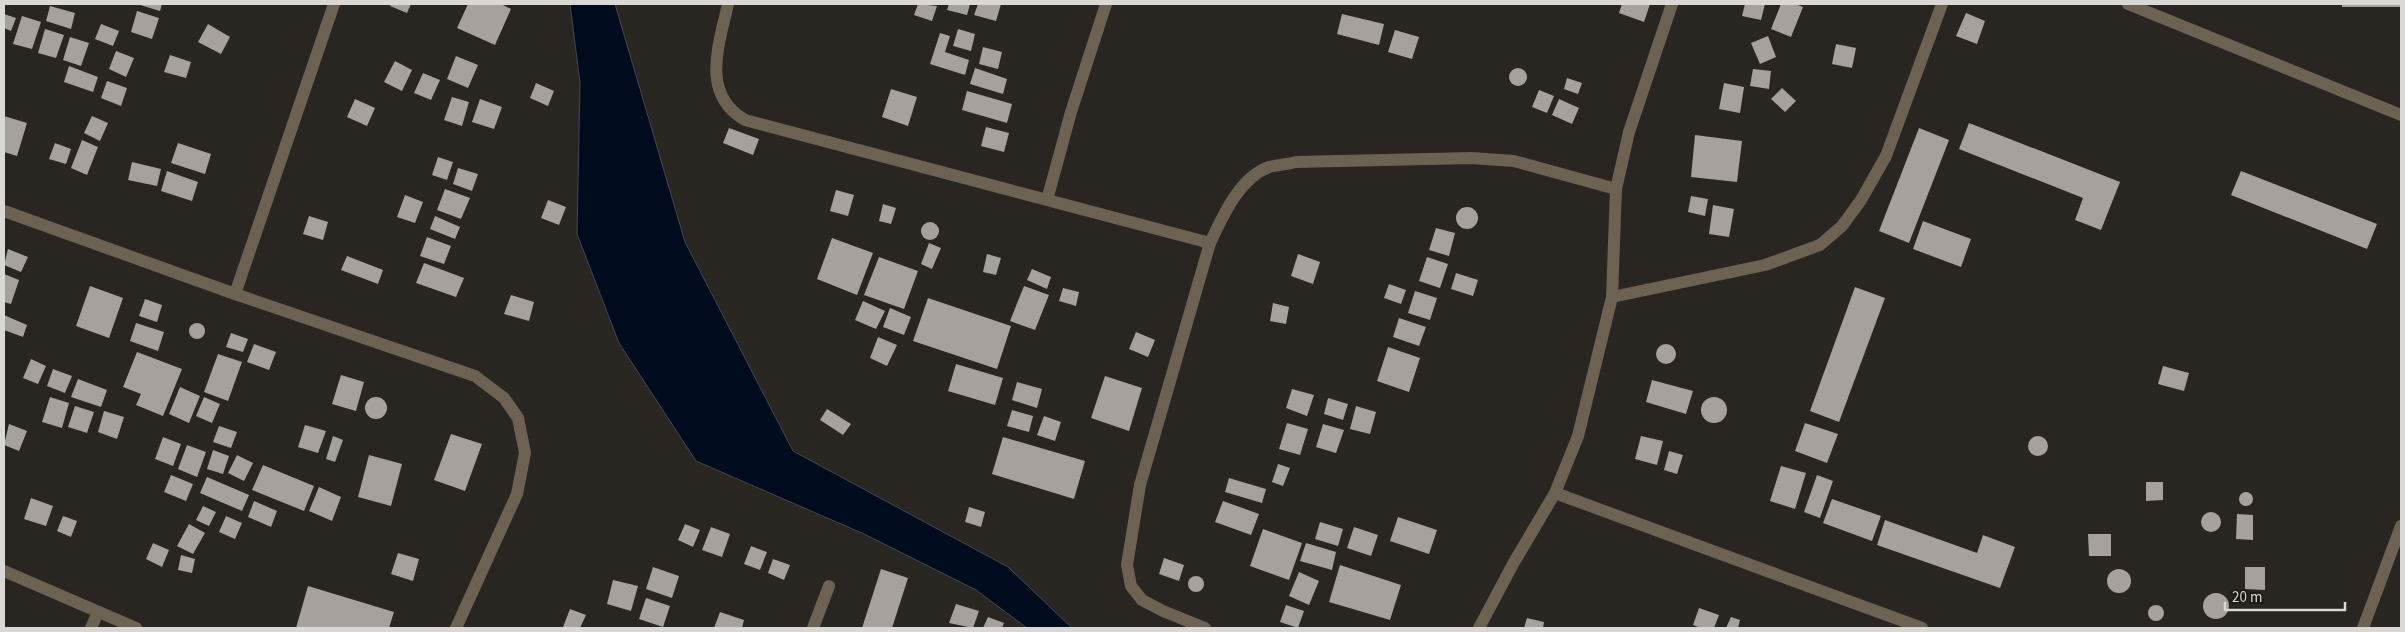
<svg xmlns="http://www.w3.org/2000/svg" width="2405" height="632" font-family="'Source Sans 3',sans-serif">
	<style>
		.water { fill: #000b1e; stroke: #414855 }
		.building { fill: #a6a19c }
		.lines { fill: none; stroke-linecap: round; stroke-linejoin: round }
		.street { stroke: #6d6252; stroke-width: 12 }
	</style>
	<rect width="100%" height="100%" fill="#292521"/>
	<path class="water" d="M570,4h45l70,238 108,209 215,116 64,61h-45l-51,-38 -112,-56 -168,-73 -77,-118 -42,-109 3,-151z"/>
	<g class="building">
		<path d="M137,4h25l-2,7z"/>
		<path d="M391,4h20l-4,9 -17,-7z"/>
		<path d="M468,4h33l10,5 -16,36 -38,-17z"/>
		<path d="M918,4l19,2 -5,15 -18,-6z"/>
		<path d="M949,4h21l-3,11 -20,-5z"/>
		<path d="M978,4h23l-5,17 -22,-6z"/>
		<path d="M1622,4h28l-6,18 -25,-9z"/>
		<path d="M1745,4h20l-4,16 -19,-4z"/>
		<path d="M1781,4h14l8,3 -12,30 -20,-8z"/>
		<rect x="2342" y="4" width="59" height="3"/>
		<path d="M50,6l25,7 -4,16 -25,-8z"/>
		<path d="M137,11l22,7 -7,21 -21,-7z"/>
		<path d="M1966,13l19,8 -8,23 -21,-8z"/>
		<path d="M4,14l12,4 -5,13 -7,-3z"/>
		<path d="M1342,14l42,10 -5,21 -42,-11z"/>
		<path d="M22,16l19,6 -9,27 -19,-5z"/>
		<path d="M101,24l18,7 -6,15 -18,-7z"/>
		<path d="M208,24l22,13 -9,17 -23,-12z"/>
		<path d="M45,29l19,6 -8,23 -18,-5z"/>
		<path d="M958,29l17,5 -4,17 -18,-5z"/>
		<path d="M1395,30l24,7 -7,22 -24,-7z"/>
		<path d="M940,33l10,3 -5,16 24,8 -4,15 -35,-11z"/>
		<path d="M1768,36l8,21 -16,7 -9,-21z"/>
		<path d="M70,37l19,6 -8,23 -18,-6z"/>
		<path d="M1836,44l20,4 -4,20 -20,-4z"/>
		<path d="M983,47l19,5 -4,17 -19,-5z"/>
		<path d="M116,51l18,7 -8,19 -17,-8z"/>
		<path d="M170,55l21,7 -5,16 -22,-6z"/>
		<path d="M456,56l22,9 -10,23 -21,-9z"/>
		<path d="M395,61l17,9 -10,21 -18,-9z"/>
		<path d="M69,66l29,11 -5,15 -29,-10z"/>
		<circle cx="1518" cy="77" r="9"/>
		<path d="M975,68l32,11 -4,15 -33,-10z"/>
		<path d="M1753,69l18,2 -2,18 -19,-3z"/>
		<path d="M423,73l17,7 -9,20 -17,-7z"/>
		<path d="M1567,78l15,5 -4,11 -14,-5z"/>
		<path d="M107,81l20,7 -6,18 -20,-8z"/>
		<path d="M536,83l18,8 -6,15 -18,-8z"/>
		<path d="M1724,83l20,4 -4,26 -21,-4z"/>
		<path d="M1782,88l14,13 -11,11 -14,-13z"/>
		<path d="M891,89l26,8 -9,29 -26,-9z"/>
		<path d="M1539,90l15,6 -7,17 -15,-6z"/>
		<path d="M967,91l45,13 -5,19 -45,-13z"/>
		<path d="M452,97l17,5 -7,24 -18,-6z"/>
		<path d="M355,99l20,9 -8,18 -20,-9z"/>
		<path d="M480,99l22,8 -8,22 -22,-7z"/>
		<path d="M1559,99l20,9 -7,16 -20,-9z"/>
		<path d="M4,116l23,7 -10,33 -13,-4z"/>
		<path d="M92,116l16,7 -8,18 -16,-8z"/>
		<path d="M1969,123l151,59 -19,48 -26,-10 8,-22 -124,-49z"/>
		<path d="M986,127l23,6 -5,19 -23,-6z"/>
		<path d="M729,128l30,11 -6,16 -30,-12z"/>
		<path d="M1919,128l30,12 -40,103 -30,-12z"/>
		<path d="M1695,135l47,6 -5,41 -46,-5z"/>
		<path d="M82,140l16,7 -11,28 -16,-7z"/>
		<path d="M55,143l16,6 -5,15 -17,-5z"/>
		<path d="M178,143l33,11 -6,20 -34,-11z"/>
		<path d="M438,157l15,5 -6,18 -15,-5z"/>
		<path d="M132,162l29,7 -4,17 -29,-6z"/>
		<path d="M458,168l20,6 -6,17 -19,-7z"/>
		<path d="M167,171l31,11 -6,19 -31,-10z"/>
		<path d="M2241,171l136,53 -10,25 -136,-54z"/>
		<path d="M445,189l25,9 -9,21 -24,-9z"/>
		<path d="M836,190l18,5 -6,21 -18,-5z"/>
		<path d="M405,195l18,7 -8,21 -18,-6z"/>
		<path d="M1691,196l17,3 -3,17 -17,-4z"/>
		<path d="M548,200l18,7 -7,18 -18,-7z"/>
		<path d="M883,204l13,4 -5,16 -12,-3z"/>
		<path d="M1713,205l21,4 -5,28 -20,-3z"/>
		<circle cx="1467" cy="218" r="11"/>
		<path d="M309,216l19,6 -5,18 -20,-6z"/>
		<path d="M435,216l25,11 -5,12 -25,-10z"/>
		<path d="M1923,221l48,18 -10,28 -48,-18z"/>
		<circle cx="930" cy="231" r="9"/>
		<path d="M1436,228l19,5 -6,23 -20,-6z"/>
		<path d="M427,237l24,9 -7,18 -24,-8z"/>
		<path d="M832,238l41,15 -16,42 -40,-16z"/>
		<path d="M929,243l12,5 -9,21 -11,-5z"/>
		<path d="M8,249l20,8 -7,15 -17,-7z"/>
		<path d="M987,254l14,4 -5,17 -13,-3z"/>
		<path d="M1298,254l22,8 -7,22 -22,-8z"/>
		<path d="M347,256l36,14 -5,14 -37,-14z"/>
		<path d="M879,257l39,14 -14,38 -40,-14z"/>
		<path d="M1427,257l21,7 -8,24 -21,-7z"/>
		<path d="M424,263l40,15 -8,19 -40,-14z"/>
		<path d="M1032,269l19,8 -4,12 -20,-9z"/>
		<path d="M1456,273l22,7 -5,16 -22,-7z"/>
		<path d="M4,274l15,6 -8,24 -7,-2z"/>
		<path d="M1389,284l17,6 -5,14 -17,-6z"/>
		<path d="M90,286l33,12 -14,40 -33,-12z"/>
		<path d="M1024,286l25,9 -14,35 -25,-9z"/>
		<path d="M1855,287l30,11 -46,124 -29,-11z"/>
		<path d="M1063,288l16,4 -3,14 -17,-5z"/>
		<path d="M1415,291l22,7 -7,22 -22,-7z"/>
		<path d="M511,295l23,7 -5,19 -25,-7z"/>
		<path d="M928,298l83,28 -14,43 -84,-28z"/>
		<path d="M145,299l17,6 -5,17 -18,-6z"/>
		<path d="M863,301l22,10 -9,18 -21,-9z"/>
		<path d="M1273,303l16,4 -3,17 -16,-3z"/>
		<path d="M890,308l21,9 -7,18 -21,-8z"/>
		<path d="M4,315l23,10 -4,12 -19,-7z"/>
		<path d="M1399,318l27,9 -7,19 -26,-9z"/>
		<path d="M136,323l28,9 -6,19 -28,-10z"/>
		<circle cx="197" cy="331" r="8"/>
		<path d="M1136,332l19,8 -7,17 -19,-8z"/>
		<path d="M231,333l17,6 -5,13 -17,-5z"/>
		<path d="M878,337l19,8 -10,21 -17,-8z"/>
		<circle cx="1666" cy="354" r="10"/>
		<path d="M254,344l22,8 -7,18 -22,-8z"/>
		<path d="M1388,347l32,11 -11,34 -32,-11z"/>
		<path d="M137,352l45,17 -19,47 -27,-11 5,-11 -18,-7z"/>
		<path d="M218,354l24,8 -14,39 -24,-9z"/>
		<path d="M31,359l15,7 -8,18 -15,-6z"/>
		<path d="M956,364l47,14 -8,27 -47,-14z"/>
		<path d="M2163,366l26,7 -5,18 -26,-7z"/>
		<path d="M53,369l19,7 -7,17 -18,-7z"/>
		<path d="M341,375l23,7 -8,29 -24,-7z"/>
		<path d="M1105,376l37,12 -13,43 -38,-13z"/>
		<path d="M78,379l29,11 -6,17 -30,-10z"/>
		<path d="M1652,380l41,11 -7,23 -40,-12z"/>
		<path d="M1017,382l25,7 -5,19 -25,-8z"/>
		<path d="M180,387l20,9 -11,27 -20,-9z"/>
		<path d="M1292,389l22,6 -7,21 -21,-8z"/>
		<circle cx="1714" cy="410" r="13"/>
		<circle cx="376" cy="408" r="11"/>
		<path d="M50,397l19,6 -7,25 -20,-6z"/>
		<path d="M204,397l16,7 -8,19 -16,-7z"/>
		<path d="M1328,398l20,6 -5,16 -19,-6z"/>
		<path d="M75,406l19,6 -7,21 -19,-6z"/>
		<path d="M1356,406l20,6 -6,22 -20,-5z"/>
		<path d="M827,409l24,15 -8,11 -23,-15z"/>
		<path d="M1012,410l21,6 -4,16 -22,-6z"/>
		<path d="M104,411l20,6 -7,22 -19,-7z"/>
		<path d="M1044,416l17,6 -6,19 -18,-6z"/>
		<path d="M1287,423l21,6 -8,26 -21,-6z"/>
		<path d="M1805,423l33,11 -11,29 -32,-12z"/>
		<path d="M9,424l18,7 -8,20 -15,-6z"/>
		<path d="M1323,424l21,6 -8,23 -20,-6z"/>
		<path d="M305,425l21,6 -8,22 -20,-6z"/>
		<path d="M219,426l18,6 -6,16 -18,-6z"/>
		<path d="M451,434l31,10 -17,47 -31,-11z"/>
		<path d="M333,436l10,4 -8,22 -9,-3z"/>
		<path d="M1641,436l22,5 -6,24 -22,-6z"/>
		<circle cx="2038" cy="446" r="10"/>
		<path d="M163,437l18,7 -8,22 -18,-7z"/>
		<path d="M1003,437l82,24 -11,38 -82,-25z"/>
		<path d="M187,445l19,7 -9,25 -19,-8z"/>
		<path d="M213,450l16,6 -6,18 -16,-5z"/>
		<path d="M1669,451l14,4 -6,19 -13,-4z"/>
		<path d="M237,455l16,8 -9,18 -16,-8z"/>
		<path d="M369,455l33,9 -11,42 -33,-9z"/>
		<path d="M1278,464l12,4 -7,18 -11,-4z"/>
		<path d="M263,465l51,21 -10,25 -52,-21z"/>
		<path d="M1781,466l25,7 -11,36 -25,-8z"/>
		<path d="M171,475l22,9 -7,17 -22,-9z"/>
		<path d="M1817,475l16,6 -13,37 -16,-6z"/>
		<path d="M207,477l42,18 -7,16 -42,-18z"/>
		<path d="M1229,478l37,11 -4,14 -37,-11z"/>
		<path d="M2146,482h17v18l-17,1z"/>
		<path d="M319,487l22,10 -9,24 -23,-10z"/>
		<circle cx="2246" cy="499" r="7"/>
		<path d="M31,498l22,8 -7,20 -22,-7z"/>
		<path d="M1832,499l49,17 -9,25 -49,-18z"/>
		<path d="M254,501l23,10 -6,16 -23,-10z"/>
		<path d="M1223,501l36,13 -8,21 -36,-13z"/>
		<path d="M203,506l13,6 -7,14 -13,-6z"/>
		<path d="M969,507l16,5 -4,15 -16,-5z"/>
		<circle cx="2211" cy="522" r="10"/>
		<path d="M2237,514l16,1v25l-17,-1z"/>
		<path d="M63,516l14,5 -6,16 -14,-6z"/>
		<path d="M226,516l16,7 -7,16 -16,-7z"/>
		<path d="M1398,517l39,13 -8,24 -39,-13z"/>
		<path d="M1885,520l92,33 6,-18 32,12 -15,41 -123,-43z"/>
		<path d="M1320,522l23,7 -5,17 -23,-7z"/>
		<path d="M189,524l16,9 -12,21 -16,-8z"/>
		<path d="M685,524l15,6 -7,17 -15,-7z"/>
		<path d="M711,527l19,7 -8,23 -20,-7z"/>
		<path d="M1354,527l24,8 -7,21 -24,-8z"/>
		<path d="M1263,529l39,14 -13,37 -39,-14z"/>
		<path d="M2088,534h23v22h-22z"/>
		<path d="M153,543l16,7 -7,17 -16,-8z"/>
		<path d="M1306,543l30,9 -4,18 -32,-9z"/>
		<path d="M751,546l16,6 -7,18 -16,-6z"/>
		<path d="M398,553l21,6 -6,22 -22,-7z"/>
		<path d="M181,555l14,4 -3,14 -14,-3z"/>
		<path d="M1164,558l20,7 -5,16 -20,-7z"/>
		<path d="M773,559l17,6 -6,15 -16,-7z"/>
		<path d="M1340,565l61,20 -11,35 -61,-18z"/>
		<path d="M653,567l26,9 -7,22 -26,-9z"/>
		<path d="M2245,567h20v23l-20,-1z"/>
		<path d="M881,569l27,9 -16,50h-30z"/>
		<circle cx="2119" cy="581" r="12"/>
		<path d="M1299,572l20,9 -10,24 -20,-9z"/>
		<circle cx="1196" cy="584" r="8"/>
		<path d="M613,580l25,6 -7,25 -24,-7z"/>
		<path d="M308,586l86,26 -5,16h-93z"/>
		<circle cx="2216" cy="606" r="13"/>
		<path d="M646,598l24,8 -7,21 -24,-8z"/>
		<path d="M956,604l23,7 -6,17 -24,-5z"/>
		<circle cx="2156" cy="613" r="8"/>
		<path d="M1286,605l18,6 -6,17 -18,-6z"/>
		<path d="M1699,608l20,7 -5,13h-13l-8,-3z"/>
		<path d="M570,609l16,6 -6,13 -17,-1z"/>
		<path d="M720,612l24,8 -2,8h-28z"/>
		<path d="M988,617l16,6 -2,5h-19z"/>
		<path d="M1731,617l9,3 -2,8h-12z"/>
		<path d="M1527,618l17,4 -1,6h-19z"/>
	</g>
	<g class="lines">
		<g class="street">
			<path d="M728,4c-9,41 -28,90 17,116l465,123"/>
			<path d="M2128,4l273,111"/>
			<path d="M1047,200l24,-88 35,-108"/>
			<path d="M4,211l231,83 240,82 29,22 14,20 7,35 -8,41 -61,134"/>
			<path d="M235,294l99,-290"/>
			<path d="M1612,297l153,-32 55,-20 22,-19 19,-26 25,-44 56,-152"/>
			<path d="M1555,493l367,135"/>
			<path d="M4,571l132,57"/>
			<path d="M91,628l7,-16"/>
			<path d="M813,628l16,-42"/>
			<path d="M1205,628l-42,-17 -21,-11 -11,-14 -4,-21 13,-80 70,-242c13,-27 29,-65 59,-76 9,-2 19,-3 27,-5l175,-4 43,3 102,28 13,-57 43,-128"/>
			<path d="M1479,628l34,-64 42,-71 23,-57 34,-139 4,-108"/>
			<path d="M2363,628l38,-102"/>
		</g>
	</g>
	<rect width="2405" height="632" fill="none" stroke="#dad8d5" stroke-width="10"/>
	<path d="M2225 602v8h120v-8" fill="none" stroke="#dad8d5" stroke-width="2.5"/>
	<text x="2232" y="602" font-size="15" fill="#dad8d5" stroke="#1f1c18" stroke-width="4" paint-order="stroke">20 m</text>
</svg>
